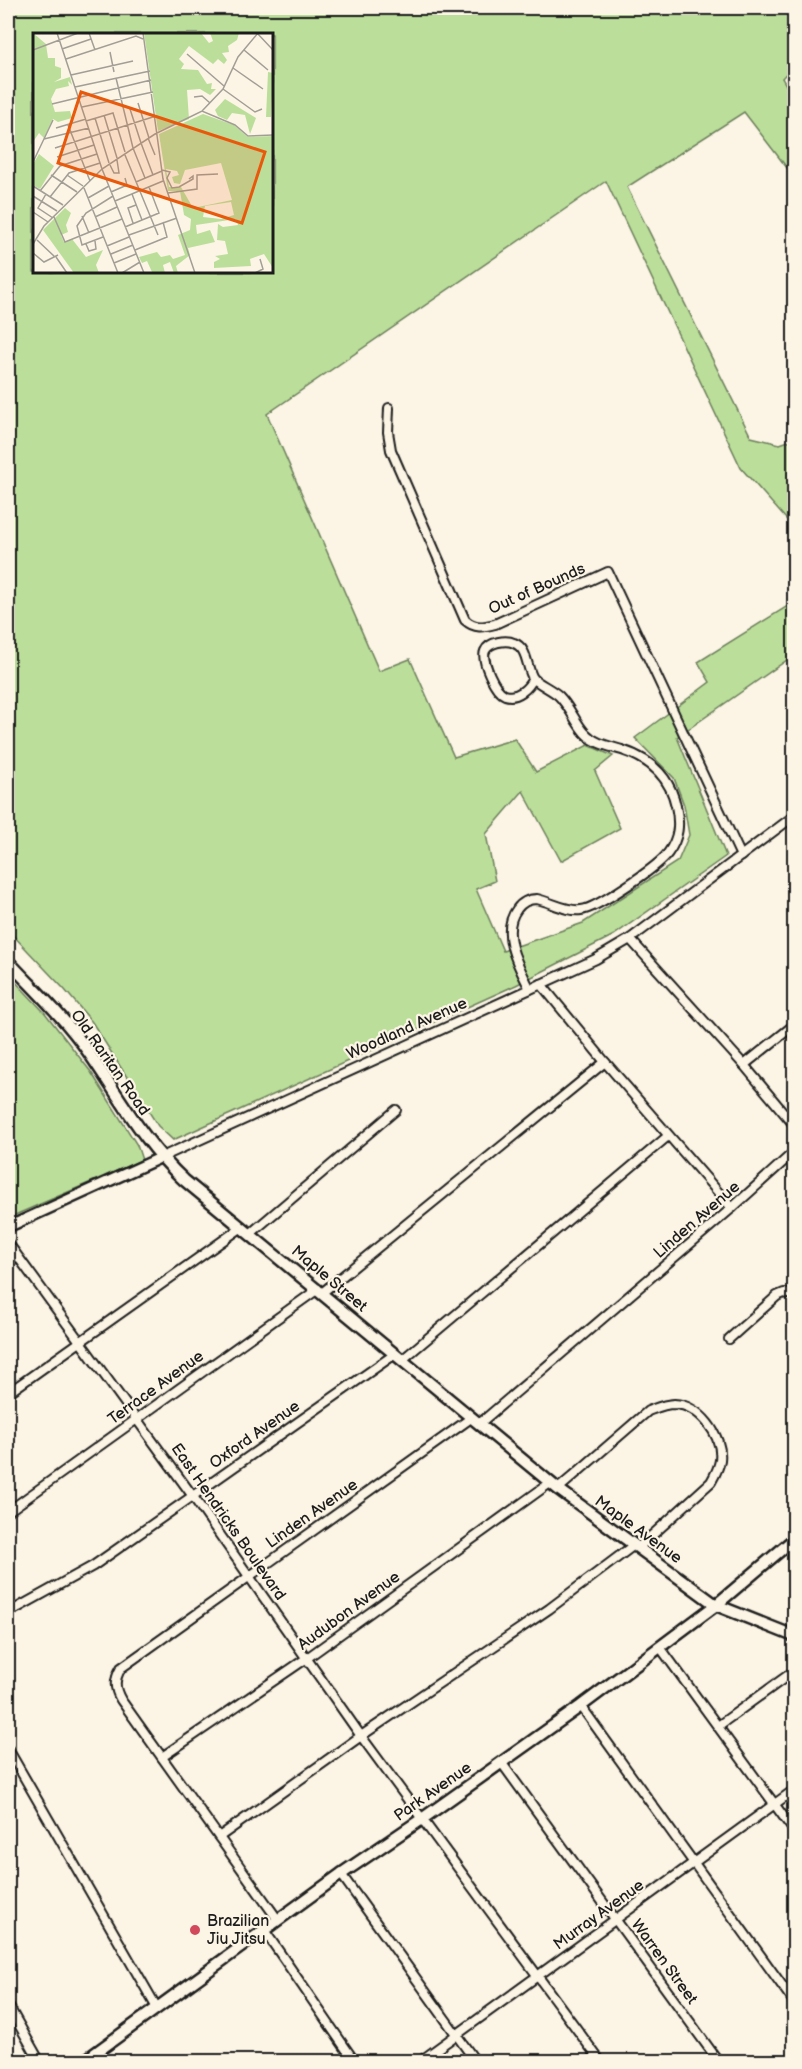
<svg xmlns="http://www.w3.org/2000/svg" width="802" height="2069" font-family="'Balsamiq Sans',sans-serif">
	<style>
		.green { fill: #bbdf9a; stroke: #6c7e5b; stroke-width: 1.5; fill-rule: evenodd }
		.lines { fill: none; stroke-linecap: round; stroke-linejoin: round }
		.minor-casing { stroke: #1c1c1c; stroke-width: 12 }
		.tertiary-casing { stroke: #1c1c1c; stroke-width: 14 }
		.secondary-casing { stroke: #1c1c1c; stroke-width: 15 }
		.minor { stroke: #fcf5e5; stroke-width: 8 }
		.tertiary { stroke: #fcf5e5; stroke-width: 9 }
		.secondary { stroke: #fcf5e5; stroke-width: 10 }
		.poi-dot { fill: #d1495b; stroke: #fcf5e5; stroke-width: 2 }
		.labels { text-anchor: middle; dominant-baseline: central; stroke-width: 4.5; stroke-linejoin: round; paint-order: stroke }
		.street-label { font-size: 16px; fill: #1c1c1c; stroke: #fcf5e5 }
		.poi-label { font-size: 16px; fill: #1c1c1c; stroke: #fcf5e5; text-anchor: start }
		.inset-road { fill: none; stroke: #a29e95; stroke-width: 1.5 }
		.view { fill: #e8590c; fill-opacity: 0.15; stroke: #e8590c; stroke-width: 3 }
		.inset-edge { fill: none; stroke: #1c1c1c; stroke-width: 3 }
	</style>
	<rect width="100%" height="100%" fill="#fcf5e5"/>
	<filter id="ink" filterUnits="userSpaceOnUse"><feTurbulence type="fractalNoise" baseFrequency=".0167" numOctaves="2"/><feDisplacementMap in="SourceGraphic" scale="12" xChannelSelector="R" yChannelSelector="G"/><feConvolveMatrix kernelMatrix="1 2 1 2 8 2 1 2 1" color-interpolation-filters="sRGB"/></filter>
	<g filter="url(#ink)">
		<g class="green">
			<path d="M8,8h786v57l-12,13 12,21v78l-50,-65 -117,75 124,250 29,7 14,-5v89l-53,-60 -135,-287 -339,233 112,257 31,-12 44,98 61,-18 21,33 52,-27 25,11 -18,15 25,57 -59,33 -38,-70 -37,43 9,47 -19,8 27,62 80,-28 95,-62 11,-26 -5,-30 -10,-27 -39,-40 75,-56 -12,-20 96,-60v53l-117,82 49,119 -112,79 -98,50 -343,155 -15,-14 -66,-104 -27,-32 -57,-60zM34,34h238v238h-238z"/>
			<path d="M8,974l37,39 46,59 46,73 5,15 -134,58z"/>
		</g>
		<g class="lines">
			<defs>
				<g id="minor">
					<path d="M389,408l-1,24 3,18 74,170c10,9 18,7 30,4l113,-52 133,284"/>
					<path d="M630,939l114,126 50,60"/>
					<path d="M541,984l64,78 127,146"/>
					<path d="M530,989c-11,-22 -31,-56 -13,-80 5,-7 12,-10 20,-10 14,3 30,13 44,11 15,-1 78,-44 87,-57 11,-15 12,-29 8,-47 -6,-29 -26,-47 -54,-56 -13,-4 -27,-6 -37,-17 -10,-11 -15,-26 -26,-37 -6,-6 -22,-13 -26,-18 -7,-11 -5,-30 -19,-35 -8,-4 -25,-1 -29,8 -4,9 10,40 20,44 12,4 24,-7 28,-17"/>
					<path d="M744,1065l50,-40"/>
					<path d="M162,1157l434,-198 34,-20 164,-123"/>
					<path d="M250,1234l146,-124"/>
					<path d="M8,1243l184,252 169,241 240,326"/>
					<path d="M323,1292l282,-230"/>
					<path d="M729,1339l48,-43 7,-3 10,2"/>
					<path d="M402,1360l266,-224"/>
					<path d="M8,1393l234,-166"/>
					<path d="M479,1424l253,-216 62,-56"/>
					<path d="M558,1489l90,-78c8,-3 17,-7 26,-7 26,1 49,32 46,56 -1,8 -5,15 -9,22l-73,66"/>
					<path d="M10,1510l308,-221"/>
					<path d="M8,1613l85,-47 302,-212"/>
					<path d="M660,1647l134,184"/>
					<path d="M581,1706l213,296"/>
					<path d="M718,1726l76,-55"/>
					<path d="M8,1749l149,259"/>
					<path d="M162,1757l145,-99 243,-175"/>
					<path d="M501,1762l218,300"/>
					<path d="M219,1837l142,-101 188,-127 85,-64"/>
					<path d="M341,1874l135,188"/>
					<path d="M278,1920l-157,-220c-7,-12 -7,-20 0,-32l350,-250"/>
					<path d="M264,1930l91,132"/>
					<path d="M8,2005l32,57"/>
					<path d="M419,2062l375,-272"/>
				</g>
				<path id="tertiary" d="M8,1227l154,-70"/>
				<g id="secondary">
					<path d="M8,961c25,27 52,52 74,82 34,47 59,97 102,137l374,309 158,116 78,31"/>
					<path d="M83,2062l258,-188 81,-55 159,-113 135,-101 78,-66"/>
				</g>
			</defs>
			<use href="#minor" class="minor-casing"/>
			<use href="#tertiary" class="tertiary-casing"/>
			<use href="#secondary" class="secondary-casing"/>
			<use href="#minor" class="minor"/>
			<use href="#tertiary" class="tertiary"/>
			<use href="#secondary" class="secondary"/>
		</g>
	</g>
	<circle class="poi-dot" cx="195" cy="1930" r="6"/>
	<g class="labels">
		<g class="street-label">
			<text transform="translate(537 589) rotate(-24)">Out of Bounds</text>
			<text transform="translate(407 1029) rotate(-24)">Woodland Avenue</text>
			<text transform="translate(110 1063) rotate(55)">Old Raritan Road</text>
			<text transform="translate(697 1220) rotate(-41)">Linden Avenue</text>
			<text transform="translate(329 1279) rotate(40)">Maple Street</text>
			<text transform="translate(156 1388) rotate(-36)">Terrace Avenue</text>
			<text transform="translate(255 1435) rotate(-35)">Oxford Avenue</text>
			<text transform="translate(312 1514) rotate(-35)">Linden Avenue</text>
			<text transform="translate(228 1522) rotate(55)">East Hendricks Boulevard</text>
			<text transform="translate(638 1530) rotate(36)">Maple Avenue</text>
			<text transform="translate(349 1611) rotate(-36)">Audubon Avenue</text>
			<text transform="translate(433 1792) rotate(-35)">Park Avenue</text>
			<text transform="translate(599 1915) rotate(-36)">Murray Avenue</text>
			<text transform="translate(664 1962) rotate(54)">Warren Street</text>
		</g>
		<g class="poi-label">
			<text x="207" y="1921">Brazilian<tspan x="207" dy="18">Jiu Jitsu</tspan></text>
		</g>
	</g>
	<g transform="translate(33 33)">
		<rect width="240" height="240" fill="#fcf5e5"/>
		<path d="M0,0l13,11 2,14h7v8l6,2v10l-7,4 16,-5 2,8 -4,-4 1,5 -13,3 -5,10 4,13 15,-1 2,7 -14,4 -5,-3 -9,19 -5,-5 -6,9zM111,0h57l8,10 4,-2 -3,-8h29l-2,7 -9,6 1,6 -7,1 5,7 -3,4 -6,-5 -5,5 -24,-18 -10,13 5,5 -3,5 17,1 9,14 5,-1 -1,6h5l-6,6 -10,-6 -13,1 2,29 -31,12zM235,39l5,1 -2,44h-5zM192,66l31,19 -6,16 -5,-19 -13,-2 -5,7 -9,-4 -3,-6zM170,81l31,11 14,12 25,-1v132l-9,-14 -14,5 1,7 -37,2v-6l6,-3 -5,-3 13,-2 -3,-13 -8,-1 1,-16 5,3 15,-2 -2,-6 -40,6 1,9 13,-4 5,12 -27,6 2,7 -14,11 2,7h-4l-4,-11 -7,3 2,8 -13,-1 -5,-11 -5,2 -3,-6 18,-5 4,5 9,-2 3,4 12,-4 -7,-20 12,-5 1,-11 -7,-4 -4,-24h-12l-9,-57zM188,130l11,37 -39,8 -12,-21h-12l-3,-18 11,2 2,4 -7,2 2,6 6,1 5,-14zM198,169l3,13 -13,4 -18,-2 2,-11zM6,121l15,12 -14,23 -7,-4v-21zM32,175l6,5 -5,12 2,7 -7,3 3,7 8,-3 14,18 17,-7 -7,15 3,8h-25l-31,-43z" fill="#bbdf9a" fill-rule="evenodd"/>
		<path class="inset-road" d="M24,0l45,136 42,104M56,0l6,17M110,0l20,146 32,94M224,0l16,17M29,16l29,-10M0,17l45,-17M211,17l24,20M77,19l4,20M154,21l37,32M33,26l70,-23 7,3M200,35l30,21M38,42l62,-14M83,45l17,70M42,54l75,-16M190,56l32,23 7,-3M161,64l8,-1 8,7M105,70l11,35M19,71l99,-24M49,74l71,-15M97,76l11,34M169,78l21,-22 15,-32 20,-24M71,82l13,43M62,85l14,45M53,88l27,-8 12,39M35,92l22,56M23,95l30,-9M115,105l7,17M11,106l45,-11M108,110l12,32M22,115l101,-32M100,115l12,30M92,122l33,80M24,124l37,-12M0,129l20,-42M77,132l4,8h5l-2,-13M129,137l8,2 -3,6 5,10 7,-1 14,-8v-3l-4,3M18,142l26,17M34,142l16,11M103,149l26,-11M0,153l30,19M51,155l34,85M7,158l20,-25 37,-12M78,159l16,-7 -2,-7M135,160l29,-4v-14l21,-1M13,161l-8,14 15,10M99,161l10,26M0,163l24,15M17,164l19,-24 31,-10M55,165l21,-12M82,168l48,-20M0,179l15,10M49,183l7,17M21,184l11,25 57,-23M62,184l22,-10M100,190l-5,-15 8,-3M92,194l34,-14 -10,-26M96,202l48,-17M70,204l-21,8 -5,-19 9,-13 27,-17M4,207l18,17M0,211l11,-18 58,-57 53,-35 47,-23 33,14 13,11 25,-1M53,211l3,7 7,-2 -1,-8M74,213l22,-9M102,217l32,-13 -4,-15M0,220l11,9 14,-7M78,221l22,-9M23,224l11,16M81,230l22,-9M89,240l18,-11M222,240l8,-4 -3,-10"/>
		<path class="view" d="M48,59l184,60 -23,71 -184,-60z"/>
		<rect width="240" height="240" class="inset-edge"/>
	</g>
	<rect width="802" height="2069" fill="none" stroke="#fcf5e5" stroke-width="30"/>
	<rect x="15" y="15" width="772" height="2039" fill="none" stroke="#1c1c1c" stroke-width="2" filter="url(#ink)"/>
</svg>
